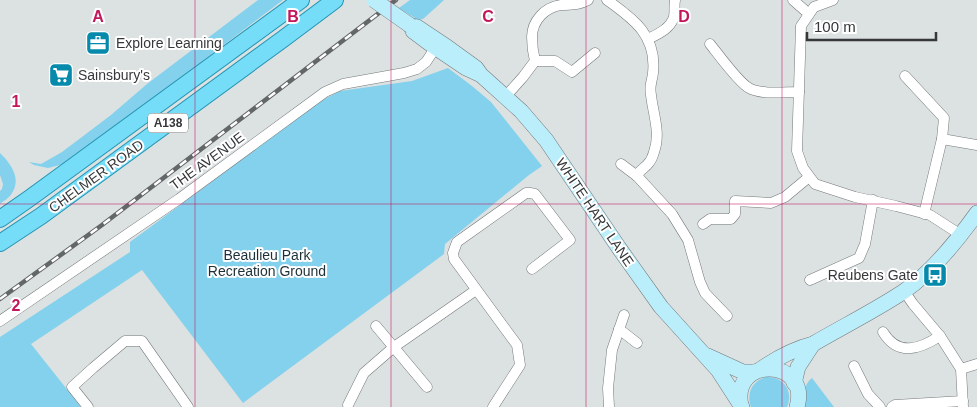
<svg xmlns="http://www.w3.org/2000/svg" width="977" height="407" font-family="Arial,sans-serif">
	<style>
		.green { fill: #83d1ec }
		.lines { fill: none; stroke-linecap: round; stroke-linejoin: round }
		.street-casing { stroke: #75797b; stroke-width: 11 }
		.secondary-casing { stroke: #75797b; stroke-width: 16 }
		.primary-casing { stroke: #2494b2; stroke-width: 18 }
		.street { stroke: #fff; stroke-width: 10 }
		.secondary { stroke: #bbeefb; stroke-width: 15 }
		.primary { stroke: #76ddf8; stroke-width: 16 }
		.rail-casing { stroke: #646768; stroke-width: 4.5 }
		.rail { stroke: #fff; stroke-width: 2.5; stroke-dasharray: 8; stroke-linecap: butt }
		.secondary-bridge-casing { stroke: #75797b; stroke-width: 16; stroke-linecap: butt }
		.secondary-bridge { stroke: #bbeefb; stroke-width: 15 }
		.grid { fill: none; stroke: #c2185b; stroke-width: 1; stroke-opacity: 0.55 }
		.labels { text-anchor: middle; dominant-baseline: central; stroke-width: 4; stroke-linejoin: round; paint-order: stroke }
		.shield { fill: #fff; stroke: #727374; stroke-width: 1 }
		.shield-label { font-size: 12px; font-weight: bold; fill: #353738 }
		.poi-label { font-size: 14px; fill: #353738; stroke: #fff; text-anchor: start }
		.street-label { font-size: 14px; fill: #353738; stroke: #fff }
		.park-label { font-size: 14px; fill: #1c3038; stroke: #fff }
		.grid-label { font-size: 16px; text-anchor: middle; font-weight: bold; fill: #c2185b; stroke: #fff; stroke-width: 4; stroke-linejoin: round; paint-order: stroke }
	</style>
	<rect width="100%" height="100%" fill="#dce1e2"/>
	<g class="green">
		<path d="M258,0h25l-162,123 -57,41 -16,4 -14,-3 -5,-3 12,2 21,-12 49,-37 36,-31z"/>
		<path d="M410,0h34l-21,19 -5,1 -19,-12z"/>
		<path d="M448,68l24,18 19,16 51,64 -13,9 -84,69 -1,10 -201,149 -101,-133 -111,74 50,63h-81v-70l130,-85v-10l191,-141 19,-10 72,-10z"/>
		<path d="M0,153c10,10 22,25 12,40 -2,4 -8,8 -12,11v-13l2,-2 1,-5 -3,-9z"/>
		<path d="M766,377c17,-1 28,14 21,30h-36c-5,-14 1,-26 15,-30z"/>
		<path d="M812,378l22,29h-30c-1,-11 -1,-22 8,-29z"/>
	</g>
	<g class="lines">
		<defs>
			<g id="street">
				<path d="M607,0c27,19 50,36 46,73 -1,9 -4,12 -2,22 2,19 10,38 3,57 -1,4 -4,10 -7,13 -4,4 -8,6 -10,11l35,38 16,26 12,42 5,11 22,23"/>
				<path d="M793,0l16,14"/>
				<path d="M833,0l-19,7 -13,19 -4,125 6,17 12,16 40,13 41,9 34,9 31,20"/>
				<path d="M648,39c10,-5 22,-10 26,-22 1,-5 0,-12 1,-17"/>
				<path d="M710,44c8,10 29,39 39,44 12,7 36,4 50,4"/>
				<path d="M535,61h20l17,11 23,-19"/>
				<path d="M905,76l39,42 -2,21 -18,75"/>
				<path d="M506,96l17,-19 12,-16c-2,-8 -3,-16 -3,-24 0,-16 13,-30 29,-32 12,-1 15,1 27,-5"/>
				<path d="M942,139l35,6"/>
				<path d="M621,164l16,12"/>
				<path d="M703,224l7,-5h21l4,-5v-13l36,2 14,-6 24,-20"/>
				<path d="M810,280l49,-22 6,-14 8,-44"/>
				<path d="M904,291l9,13 27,32 21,33 2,38"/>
				<path d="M0,321l179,-122 146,-107 18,-8 61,-11 13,-4 9,-7 10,-15"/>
				<path d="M376,326l51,61"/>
				<path d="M619,329l18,14"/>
				<path d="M883,332c15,25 37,17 57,4"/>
				<path d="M854,366l14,28 12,13"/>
				<path d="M961,369l16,-5"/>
				<path d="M348,405l16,-32 30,-26 82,-57"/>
				<path d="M88,407l-16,-20 21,-19 32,-27h17l46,66"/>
				<path d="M493,407l27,-42 -3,-20 -63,-86 -1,-6 4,-11 69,-49h4l5,1 35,46 -38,29"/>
				<path d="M609,407l-1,-19 4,-38 12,-35"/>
				<path d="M892,407l3,-2 68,-4"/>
			</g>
			<g id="secondary">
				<path d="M481,75l-5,-7 -29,-21 -30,-20 -6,-1 2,5 16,12 37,25 15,7 40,36 25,29 73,108 42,59 57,63 24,37"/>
				<path d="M708,356l35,16h11"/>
				<path d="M761,369c16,-11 32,-20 52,-25 29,-17 61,-33 90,-52 28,-19 54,-51 74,-79"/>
				<path d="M794,383l4,-16 15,-23"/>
				<path d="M741,406c-11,-51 70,-48 56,1"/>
			</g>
			<g id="primary">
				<path d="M0,219l30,-21 271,-198"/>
				<path d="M0,243l41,-27 242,-177 52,-39"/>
			</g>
		</defs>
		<use href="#street" class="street-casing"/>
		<use href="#secondary" class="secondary-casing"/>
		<use href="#primary" class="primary-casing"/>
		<use href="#street" class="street"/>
		<use href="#secondary" class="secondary"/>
		<use href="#primary" class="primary"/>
		<defs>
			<path id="rail" d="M0,299l102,-74 294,-225"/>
		</defs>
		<use href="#rail" class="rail-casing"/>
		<use href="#rail" class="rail"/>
		<defs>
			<path id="secondary-bridge" d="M374,0l37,26"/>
		</defs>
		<use href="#secondary-bridge" class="secondary-bridge-casing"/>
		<use href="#secondary-bridge" class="secondary-bridge"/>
	</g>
	<path class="grid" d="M195,0v407M391,0v407M586,0v407M782,0v407M0,204h977"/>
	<defs>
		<symbol id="office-square" viewBox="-11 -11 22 22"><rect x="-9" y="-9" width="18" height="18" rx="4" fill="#068aab" stroke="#fff"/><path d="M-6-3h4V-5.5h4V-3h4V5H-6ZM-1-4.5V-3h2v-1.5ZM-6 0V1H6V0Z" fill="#fff"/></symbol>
		<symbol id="supermarket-square" viewBox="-11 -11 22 22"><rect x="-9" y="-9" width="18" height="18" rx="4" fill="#068aab" stroke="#fff"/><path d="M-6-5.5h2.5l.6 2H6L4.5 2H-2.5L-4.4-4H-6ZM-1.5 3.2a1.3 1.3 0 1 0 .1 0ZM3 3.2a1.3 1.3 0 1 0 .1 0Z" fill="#fff"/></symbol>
		<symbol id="bus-square" viewBox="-11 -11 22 22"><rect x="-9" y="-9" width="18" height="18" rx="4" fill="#068aab" stroke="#fff"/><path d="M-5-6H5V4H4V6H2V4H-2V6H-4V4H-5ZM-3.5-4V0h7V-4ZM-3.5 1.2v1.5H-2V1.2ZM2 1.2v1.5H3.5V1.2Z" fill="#fff"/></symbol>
	</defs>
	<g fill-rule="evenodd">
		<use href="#office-square" x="84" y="29" width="28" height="28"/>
		<use href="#supermarket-square" x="47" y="61" width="28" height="28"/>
		<use href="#bus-square" x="921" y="261" width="28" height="28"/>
	</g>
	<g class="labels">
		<rect class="shield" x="148" y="113.5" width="40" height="19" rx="4"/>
		<g class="shield-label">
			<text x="168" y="123">A138</text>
		</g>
		<g class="poi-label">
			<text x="116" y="43">Explore Learning</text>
			<text x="78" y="75">Sainsbury's</text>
			<text x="918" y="275" text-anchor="end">Reubens Gate</text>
		</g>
		<g class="street-label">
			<text transform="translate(207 161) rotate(-36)">THE AVENUE</text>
			<text transform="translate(96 176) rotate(-36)">CHELMER ROAD</text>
			<text transform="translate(595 212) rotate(56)">WHITE HART LANE</text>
		</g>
		<g class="park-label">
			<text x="267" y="255">Beaulieu Park<tspan x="267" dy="16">Recreation Ground</tspan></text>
		</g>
	</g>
	<g class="grid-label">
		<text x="98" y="22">A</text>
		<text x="293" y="22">B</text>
		<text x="488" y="22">C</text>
		<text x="684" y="22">D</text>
		<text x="16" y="107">1</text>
		<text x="16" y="311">2</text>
	</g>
	<path d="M807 32v8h129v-8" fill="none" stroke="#353738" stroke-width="2.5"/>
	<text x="814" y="32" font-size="15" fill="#353738" stroke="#ffffff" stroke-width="4" paint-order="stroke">100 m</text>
</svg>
